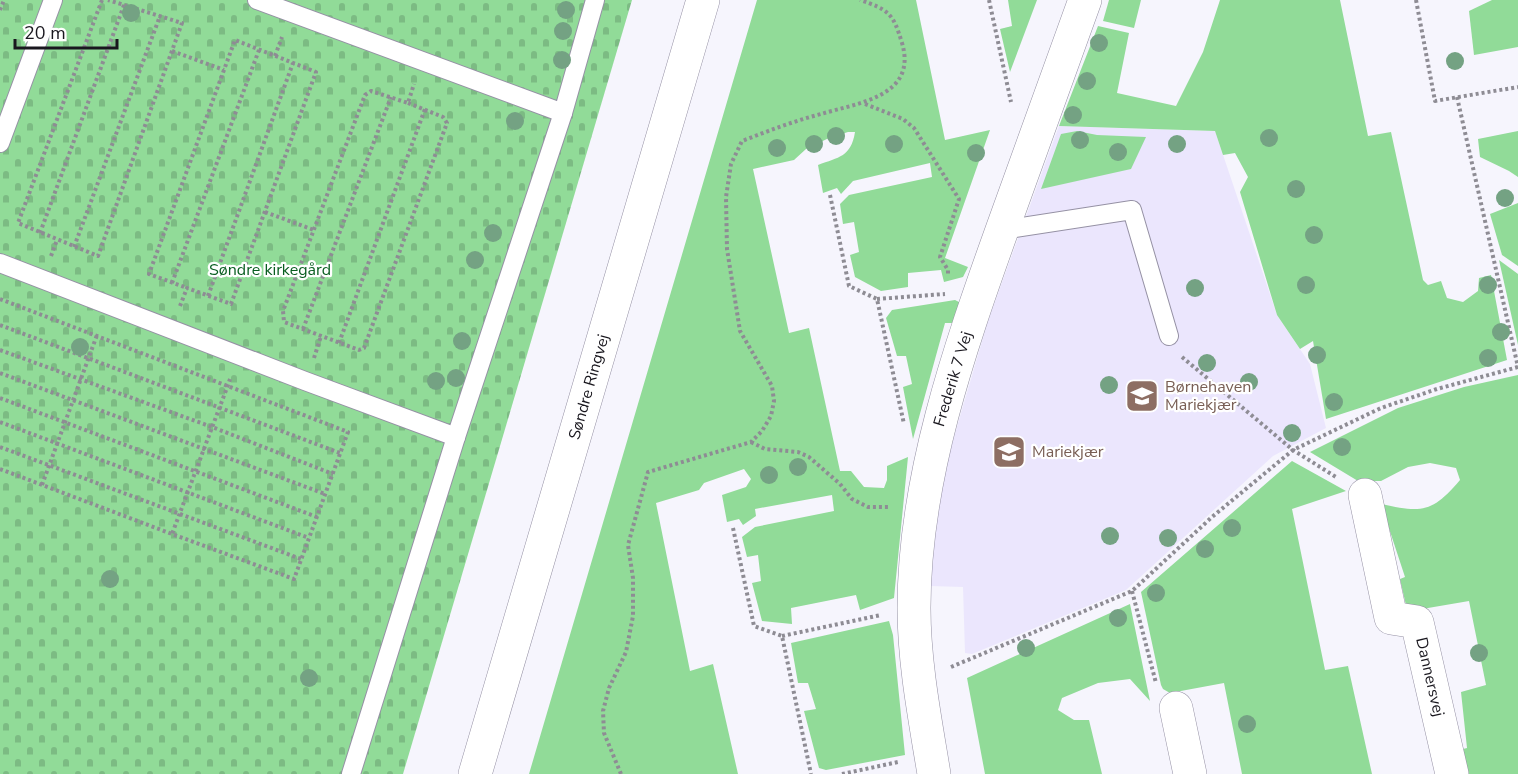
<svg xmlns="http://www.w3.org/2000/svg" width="1518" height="774" font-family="'Nunito Sans',sans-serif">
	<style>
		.built { fill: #ebe6fd }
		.grass { fill: #91db98 }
		.cemetery { fill: url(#cemetery-stones) }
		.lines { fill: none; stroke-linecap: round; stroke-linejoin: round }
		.service-casing { stroke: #9591a4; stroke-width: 20 }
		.minor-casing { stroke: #9591a4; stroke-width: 34 }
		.secondary-casing { stroke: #9591a4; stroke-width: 34 }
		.path { stroke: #8e8c94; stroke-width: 4; stroke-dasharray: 3 3; stroke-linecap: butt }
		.service { stroke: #fff; stroke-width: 18 }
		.minor { stroke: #fff; stroke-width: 33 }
		.secondary { stroke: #fff; stroke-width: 33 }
		.tree { fill: #74a283 }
		.labels { text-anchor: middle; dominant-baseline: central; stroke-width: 4.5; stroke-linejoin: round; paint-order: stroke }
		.park-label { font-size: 16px; fill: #095e20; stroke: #fff }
		.street-label { font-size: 16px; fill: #19171e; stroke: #fff }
		.education-label { font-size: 16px; fill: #785e54; stroke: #fff; text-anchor: start }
	</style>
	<defs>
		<pattern id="cemetery-stones" width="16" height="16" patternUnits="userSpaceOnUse" patternTransform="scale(1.5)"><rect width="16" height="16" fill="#91db98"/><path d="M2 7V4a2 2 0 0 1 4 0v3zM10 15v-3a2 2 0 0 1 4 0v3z" fill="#7cbb83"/></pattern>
	</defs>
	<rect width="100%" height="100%" fill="#f6f5fd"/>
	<path class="built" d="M1059,126l156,5 62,184 33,49 16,64 -53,28 -147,134 -154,64 -7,-1 -2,-66 -33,-1 7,-91 51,-174z"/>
	<g class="grass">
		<path d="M757,0h159l29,140 45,-10 -45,128 23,9 -5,10 -19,5 -3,-12 -33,3v14l-27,4 -26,-14 -5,-22 9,-3 -5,-30 -11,2 -3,-20 9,-9 83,-18 -2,-14 -77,18 -12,13 -4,-6 -14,5 -5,-28c21,-8 33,-8 37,-33h-7l-19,6 -23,11 -12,11 -41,9 36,164 20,-5 31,143h11l13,16 20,1 3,-8v-14l21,-9 -14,141 -34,12 -4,-15 -65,13 1,16 -30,-3 -10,-38 9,-2 -3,-26 -11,2 -5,-20 13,-10 79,-16 -2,-16 -77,14 1,7 -13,9 -4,-6 -12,3 -5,-27 24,-8 5,-8 -7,-10 -40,14 -5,7 -43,13 34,168 23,-7 25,110h-209z"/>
		<path d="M1008,0h29l-27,72 -10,-43 12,-3z"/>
		<path d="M1109,0h32l-7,28 -31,-7z"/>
		<path d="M1220,0h120l28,136 23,-4 32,148 5,5 13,-4 6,17 16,4 15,-11 1,-13 12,-3 16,85 -181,59 -13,-78 -13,8 -23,-34 -37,-123 8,-15 -13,-24 -12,2 -8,-24 -156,-5 39,-100 31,7 -12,60 59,13 27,-54z"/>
		<path d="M1492,0h26v47l-44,8 -5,-44z"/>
		<path d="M1077,131l20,4 49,2 -15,32 -90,20 20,-55z"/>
		<path d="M1518,131v46l-9,-6 -29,-14 -2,-18z"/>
		<path d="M1518,203v63l-16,-11 -12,-41z"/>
		<path d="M1499,260l19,14v71z"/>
		<path d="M955,300l6,3 -6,20h-10l-32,116 -10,-52 9,-3 -6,-28h-9l-11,-38 6,-8z"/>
		<path d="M1518,375v399h-54l-5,-24 8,-2 -6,-56 25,-7 -17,-84 -41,7 -20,6 -8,-35 5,-2 -24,-73c41,9 51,9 79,-24l-4,-12 -26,-5 -22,4 -27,14h-23l-48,-29 88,-44 66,-21z"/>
		<path d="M1292,461l54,30 -54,18 33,161 23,-4 24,108h-130l-18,-91 -54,10 -7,-4 -2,-4 -20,-93z"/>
		<path d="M1130,604l20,97 -20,-22 -32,4 -36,15 -4,12 16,10h15l13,54h-117l-18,-96z"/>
		<path d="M889,621l4,14 12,120 -79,15 -7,-2 -15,-57 12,-2 -8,-26h-10l-7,-40z"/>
	</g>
	<path class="cemetery" d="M0,0h632l-229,774h-403z"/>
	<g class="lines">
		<defs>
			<g id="service">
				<path d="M257,0l306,113"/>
				<path d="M0,143l53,-143"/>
				<path d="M1002,230l130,-20 37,126"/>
				<path d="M0,263l305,118 151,56"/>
				<path d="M351,774l105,-337 107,-324 32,-113"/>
			</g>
			<g id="minor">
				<path d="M1365,495l26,123 26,4 35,152"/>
				<path d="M1176,708l14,66"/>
				<path d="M934,774c-9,-55 -20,-111 -20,-166 0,-129 45,-258 88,-378 28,-76 55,-153 83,-230"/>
			</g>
			<path id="secondary" d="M475,774l228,-774"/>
		</defs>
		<use href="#service" class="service-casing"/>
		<use href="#minor" class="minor-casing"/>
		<use href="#secondary" class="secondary-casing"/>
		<g class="path">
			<path d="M102,0l-84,223 80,33 84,-233 -74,-23"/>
			<path d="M989,0l22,102"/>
			<path d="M1416,0l19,101 83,-14"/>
			<path d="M0,10l4,-10"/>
			<path d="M172,51l52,19"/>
			<path d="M275,56l7,-19"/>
			<path d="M1457,97l61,270"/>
			<path d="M408,103l35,14 4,6 -83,225 -5,2 -75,-28 -1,-11 82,-216 6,-4 37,12 6,-19"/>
			<path d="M865,104l38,15 11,9 45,71 -19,58 8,13v5"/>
			<path d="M830,195l19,91 28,13 27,125"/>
			<path d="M265,212l49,18"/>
			<path d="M40,233l84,-228"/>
			<path d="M74,247l86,-231"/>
			<path d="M51,256l6,-16"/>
			<path d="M172,283l87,-233"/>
			<path d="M208,296l85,-233"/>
			<path d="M0,299l348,133 -54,147 -122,-45 56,-149 2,-6"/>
			<path d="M877,299l68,-5"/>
			<path d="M180,306l7,-18 44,16 85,-232 -81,-32 -86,234 38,14"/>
			<path d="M0,325l340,128"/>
			<path d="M303,329l88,-232"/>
			<path d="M339,343l86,-234"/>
			<path d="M0,350l212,77 121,47"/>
			<path d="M1182,357l111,93 43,27"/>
			<path d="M314,358l7,-22"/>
			<path d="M0,373l325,121"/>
			<path d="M0,398l317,119"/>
			<path d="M0,422l309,116"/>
			<path d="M751,442l14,7 33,3 11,5 31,27 12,15 16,8h22"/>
			<path d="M0,447l301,112"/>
			<path d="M0,469l172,65"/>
			<path d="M42,485l55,-150"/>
			<path d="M733,528l21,98 28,10 29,138"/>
			<path d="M1132,591l24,92"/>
			<path d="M782,636l99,-21"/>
			<path d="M951,667l181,-76 80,-74 81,-67 88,-42 56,-19 81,-22"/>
			<path d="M621,774l-17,-41 -1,-22 6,-23 17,-36 7,-36v-38l-5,-33 20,-73 103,-30 11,-11 9,-15 3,-15 -2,-15 -32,-55 -13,-82 -1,-52 5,-33 11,-23c26,-10 52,-20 79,-27 36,-11 97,-17 81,-71 -9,-30 -13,-33 -42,-43"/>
			<path d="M842,774l56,-12"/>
		</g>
		<use href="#service" class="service"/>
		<use href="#minor" class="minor"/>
		<use href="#secondary" class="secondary"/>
	</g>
	<g class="tree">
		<circle cx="566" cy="10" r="9"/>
		<circle cx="131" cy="13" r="9"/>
		<circle cx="563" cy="31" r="9"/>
		<circle cx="1099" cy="43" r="9"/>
		<circle cx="562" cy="60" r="9"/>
		<circle cx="1455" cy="61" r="9"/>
		<circle cx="1087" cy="81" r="9"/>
		<circle cx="1073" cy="115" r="9"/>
		<circle cx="515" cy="121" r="9"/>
		<circle cx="836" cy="136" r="9"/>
		<circle cx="1269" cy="138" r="9"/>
		<circle cx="1080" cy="140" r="9"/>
		<circle cx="814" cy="144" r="9"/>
		<circle cx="894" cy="144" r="9"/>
		<circle cx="1177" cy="144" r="9"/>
		<circle cx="777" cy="148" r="9"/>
		<circle cx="1118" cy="152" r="9"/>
		<circle cx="976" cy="153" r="9"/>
		<circle cx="1296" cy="189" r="9"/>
		<circle cx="1505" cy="198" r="9"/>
		<circle cx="493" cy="233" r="9"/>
		<circle cx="1314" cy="235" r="9"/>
		<circle cx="475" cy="260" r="9"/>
		<circle cx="1306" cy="285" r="9"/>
		<circle cx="1488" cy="285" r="9"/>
		<circle cx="1195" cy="288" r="9"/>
		<circle cx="1501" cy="332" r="9"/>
		<circle cx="462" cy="341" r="9"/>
		<circle cx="80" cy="347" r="9"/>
		<circle cx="1317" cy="355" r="9"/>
		<circle cx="1488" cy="358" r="9"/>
		<circle cx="1207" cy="363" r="9"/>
		<circle cx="456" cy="378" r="9"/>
		<circle cx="436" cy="381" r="9"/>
		<circle cx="1249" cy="382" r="9"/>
		<circle cx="1109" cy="385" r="9"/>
		<circle cx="1334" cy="402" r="9"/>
		<circle cx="1292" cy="433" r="9"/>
		<circle cx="1342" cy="447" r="9"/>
		<circle cx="798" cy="467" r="9"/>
		<circle cx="769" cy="475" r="9"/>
		<circle cx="1232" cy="528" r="9"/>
		<circle cx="1110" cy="536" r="9"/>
		<circle cx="1168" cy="538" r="9"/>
		<circle cx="1205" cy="549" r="9"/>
		<circle cx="110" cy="579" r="9"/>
		<circle cx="1156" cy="593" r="9"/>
		<circle cx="1118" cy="618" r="9"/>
		<circle cx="1026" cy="648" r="9"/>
		<circle cx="1479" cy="653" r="9"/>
		<circle cx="309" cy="678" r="9"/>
		<circle cx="1247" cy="724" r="9"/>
	</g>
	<defs>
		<symbol id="school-square" viewBox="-11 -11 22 22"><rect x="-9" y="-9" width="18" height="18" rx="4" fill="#8d6e63" stroke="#fff"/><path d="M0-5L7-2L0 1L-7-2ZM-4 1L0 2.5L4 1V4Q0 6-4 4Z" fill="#fff"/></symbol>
	</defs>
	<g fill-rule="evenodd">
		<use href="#school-square" x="1123" y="377" width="38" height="38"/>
		<use href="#school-square" x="990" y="433" width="38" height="38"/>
	</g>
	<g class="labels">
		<g class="park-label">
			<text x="270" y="270">Søndre kirkegård</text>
		</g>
		<g class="street-label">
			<text transform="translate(953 379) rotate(-73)">Frederik 7 Vej</text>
			<text transform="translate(589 387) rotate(-74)">Søndre Ringvej</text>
			<text transform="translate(1430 677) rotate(77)">Dannersvej</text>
		</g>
		<g class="education-label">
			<text x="1165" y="387">Børnehaven<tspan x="1165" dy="18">Mariekjær</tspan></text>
			<text x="1032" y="452">Mariekjær</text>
		</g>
	</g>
	<path d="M15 39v9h102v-9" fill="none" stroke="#19171e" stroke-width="3"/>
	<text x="24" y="39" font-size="18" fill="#19171e" stroke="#ffffff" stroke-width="4.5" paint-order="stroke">20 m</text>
</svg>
